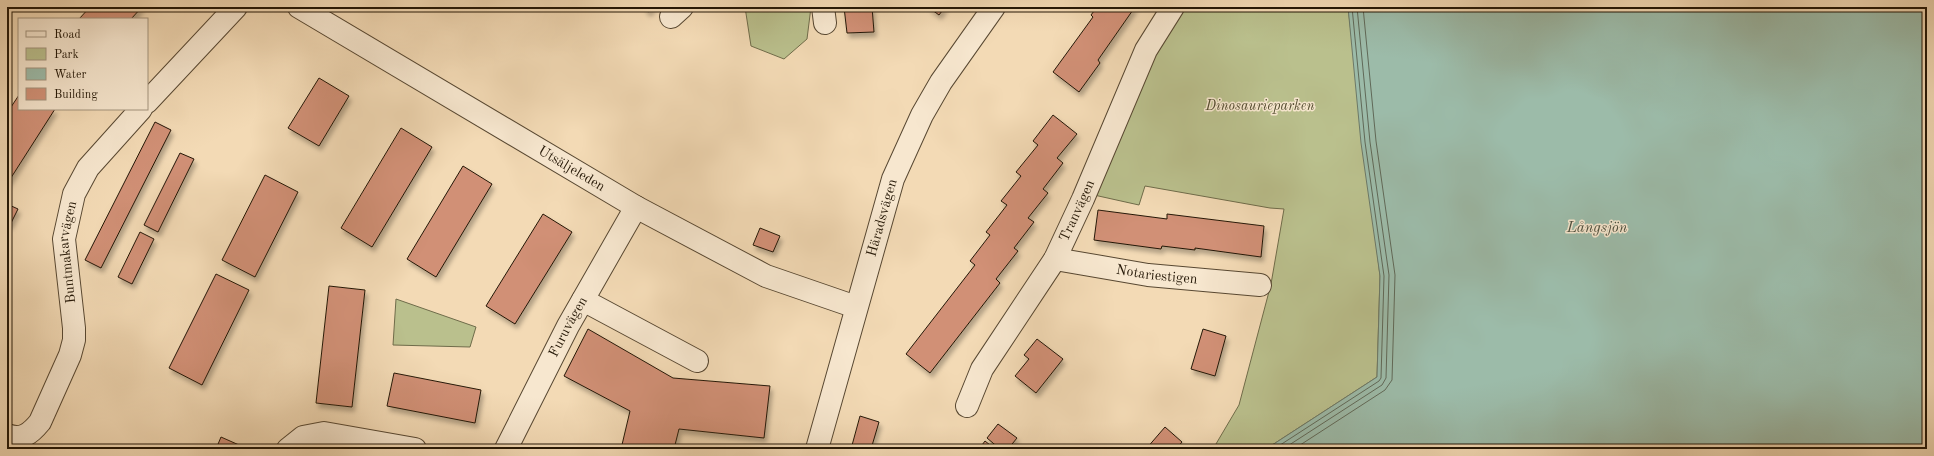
<svg xmlns="http://www.w3.org/2000/svg" width="1934" height="456" font-family="'Old Standard TT',serif">
	<style>
		.green { fill: #bac08d; stroke: #6f6c4a }
		.water { fill: #9cbba9; stroke: #6c7968 }
		.lines { fill: none; stroke-linecap: round; stroke-linejoin: round }
		.shore { stroke: #606958; stroke-width: 1 }
		.building { fill: #d19076; stroke: #241706; filter: url(#shadow) }
		.minor-casing { stroke: #584832; stroke-width: 24 }
		.minor { stroke: #f7e7cf; stroke-width: 22 }
		.labels { text-anchor: middle; dominant-baseline: central; stroke-width: 3; stroke-linejoin: round; paint-order: stroke }
		.park-label { font-size: 14px; font-style: italic; fill: #514a2e; stroke: #f7e7cf }
		.street-label { font-size: 14px; fill: #241706; stroke: #f7e7cf }
		.water-label { font-size: 15px; font-style: italic; fill: #4e503f; stroke: #f7e7cf }
	</style>
	<defs>
		<filter id="shadow"><feDropShadow dx="2.5" dy="4.5" stdDeviation="2" flood-color="#0004"/></filter>
	</defs>
	<rect width="100%" height="100%" fill="#f3dab5"/>
	<filter id="stains"><feTurbulence type="fractalNoise" baseFrequency=".005" numOctaves="4"/><feColorMatrix values="0 0 0 0 .2 0 0 0 0 .09 0 0 0 0 .02 0 0 0 .5 -.17"/></filter>
	<radialGradient id="worn" r=".72"><stop offset=".6" stop-color="#630" stop-opacity="0"/><stop offset="1" stop-color="#630" stop-opacity=".3"/></radialGradient>
	<g class="green">
		<path d="M745,7h66l-4,32 -23,20 -33,-13z"/>
		<path d="M1173,7h175l32,269 -3,101 -111,72h-53l26,-44 32,-121 13,-75 -14,-1 -125,-22 -6,19 -54,-12z"/>
		<path d="M396,299l80,28 -6,20 -77,-2z"/>
	</g>
	<path class="water" d="M1348,7h579v442h-661l111,-72 3,-101 -19,-133z"/>
	<g class="lines">
		<g class="shore">
			<path d="M1274,449l105,-68 2,-3 3,-102 -19,-134 -13,-135"/>
			<path d="M1283,449l99,-64 4,-7 3,-103 -19,-133 -13,-135"/>
			<path d="M1294,449l91,-59 7,-10 3,-105 -19,-134 -13,-134"/>
		</g>
	</g>
	<g class="building">
		<path d="M90,7h52l-11,12h-52z"/>
		<path d="M643,7h11l-6,5z"/>
		<path d="M844,7h28l2,25 -27,1z"/>
		<path d="M928,7h17l-6,8z"/>
		<path d="M1097,7h38l-37,53 2,3 -21,29 -26,-20 40,-55 -2,-2z"/>
		<path d="M319,78l30,18 -30,50 -31,-18z"/>
		<path d="M19,95v14h36l-48,75v-71z"/>
		<path d="M1053,115l24,19 -20,24 6,5 -20,26 5,4 -20,25 6,4 -20,26 4,3 -22,28 4,4 -70,90 -24,-19 69,-89 -5,-4 20,-26 -4,-3 21,-27 -6,-4 20,-25 -5,-4 22,-27 -5,-4z"/>
		<path d="M155,122l16,8 -70,138 -16,-8z"/>
		<path d="M401,128l31,19 -60,100 -31,-19z"/>
		<path d="M180,153l14,6 -36,73 -14,-7z"/>
		<path d="M463,166l29,18 -56,93 -29,-18z"/>
		<path d="M265,175l33,17 -43,85 -33,-17z"/>
		<path d="M7,204l11,5 -8,16 -3,-1z"/>
		<path d="M1098,210l69,9v-5l97,12 -3,31 -66,-9v2l-33,-4 -1,3 -67,-9z"/>
		<path d="M543,214l29,18 -57,92 -29,-18z"/>
		<path d="M760,228l20,8 -7,16 -20,-7z"/>
		<path d="M140,232l14,7 -22,45 -14,-7z"/>
		<path d="M216,274l33,16 -47,95 -33,-17z"/>
		<path d="M329,286l36,4 -13,117 -36,-4z"/>
		<path d="M588,329l85,49 97,8 -6,52 -85,-9 -5,20h-53l9,-38 -66,-35z"/>
		<path d="M1203,329l23,7 -11,40 -24,-7z"/>
		<path d="M1037,339l26,20 -27,34 -21,-17 14,-17 -5,-4z"/>
		<path d="M394,373l87,17 -6,33 -88,-17z"/>
		<path d="M860,416l19,6 -8,27h-20z"/>
		<path d="M998,424l19,14 -9,11h-8l-13,-11z"/>
		<path d="M1165,427l17,15 -6,7h-30z"/>
		<path d="M221,437l27,12h-32z"/>
		<path d="M985,441l10,8h-16z"/>
	</g>
	<g class="lines">
		<defs>
			<g id="minor">
				<path id="s1" d="M299,7l337,200 130,69 90,31"/>
				<path d="M823,7l2,16"/>
				<path d="M671,17l11,-10"/>
				<path d="M147,102l89,-95"/>
				<path id="s2" d="M1055,259l93,16 112,10"/>
				<path d="M583,300l114,61"/>
				<path id="s3" d="M967,406l15,-37 73,-110 28,-60 63,-149 27,-43"/>
				<path id="s4" d="M7,435c15,6 24,-2 33,-13l30,-67 4,-15v-12l-10,-89 10,-45 14,-26 53,-59"/>
				<path d="M288,449l15,-12 21,-4 91,16"/>
				<path id="s5" d="M506,449l62,-123 68,-119"/>
				<path id="s6" d="M817,449l76,-270 29,-64 19,-33 53,-75"/>
			</g>
		</defs>
		<use href="#minor" class="minor-casing"/>
		<use href="#minor" class="minor"/>
	</g>
	<g class="labels">
		<g class="park-label">
			<text x="1260" y="106">Dinosaurieparken</text>
		</g>
		<g class="street-label">
			<text stroke="none"><textPath href="#s1" startOffset="317">Utsäljeleden</textPath></text>
			<text stroke="none"><textPath href="#s3" startOffset="225">Tranvägen</textPath></text>
			<text stroke="none"><textPath href="#s6" startOffset="240">Häradsvägen</textPath></text>
			<text stroke="none"><textPath href="#s4" startOffset="216">Buntmakarvägen</textPath></text>
			<text stroke="none"><textPath href="#s2" startOffset="103">Notariestigen</textPath></text>
			<text stroke="none"><textPath href="#s5" startOffset="137">Furuvägen</textPath></text>
		</g>
		<g class="water-label">
			<text x="1597" y="228">Långsjön</text>
		</g>
	</g>
	<rect width="1934" height="456" fill="none" stroke="#f3dab5" stroke-width="24"/>
	<rect x="8" y="8" width="1918" height="440" fill="none" stroke="#241706" stroke-width="2"/>
	<rect x="12" y="12" width="1910" height="432" fill="none" stroke="#241706"/>
	<rect x="18" y="18" width="130" height="92" fill="#f7e7cf" stroke="#a3947f"/>
	<rect x="26" y="31" width="20" height="6" fill="#f7e7cf" stroke="#a3947f"/>
	<text x="54" y="38" font-size="12" fill="#241706">Road</text>
	<rect x="26" y="48" width="20" height="12" fill="#bac08d" stroke="#a3947f"/>
	<text x="54" y="58" font-size="12" fill="#241706">Park</text>
	<rect x="26" y="68" width="20" height="12" fill="#9cbba9" stroke="#a3947f"/>
	<text x="54" y="78" font-size="12" fill="#241706">Water</text>
	<rect x="26" y="88" width="20" height="12" fill="#d19076" stroke="#a3947f"/>
	<text x="54" y="98" font-size="12" fill="#241706">Building</text>
	<rect width="100%" height="100%" filter="url(#stains)"/>
	<rect width="100%" height="100%" fill="url(#worn)"/>
</svg>
